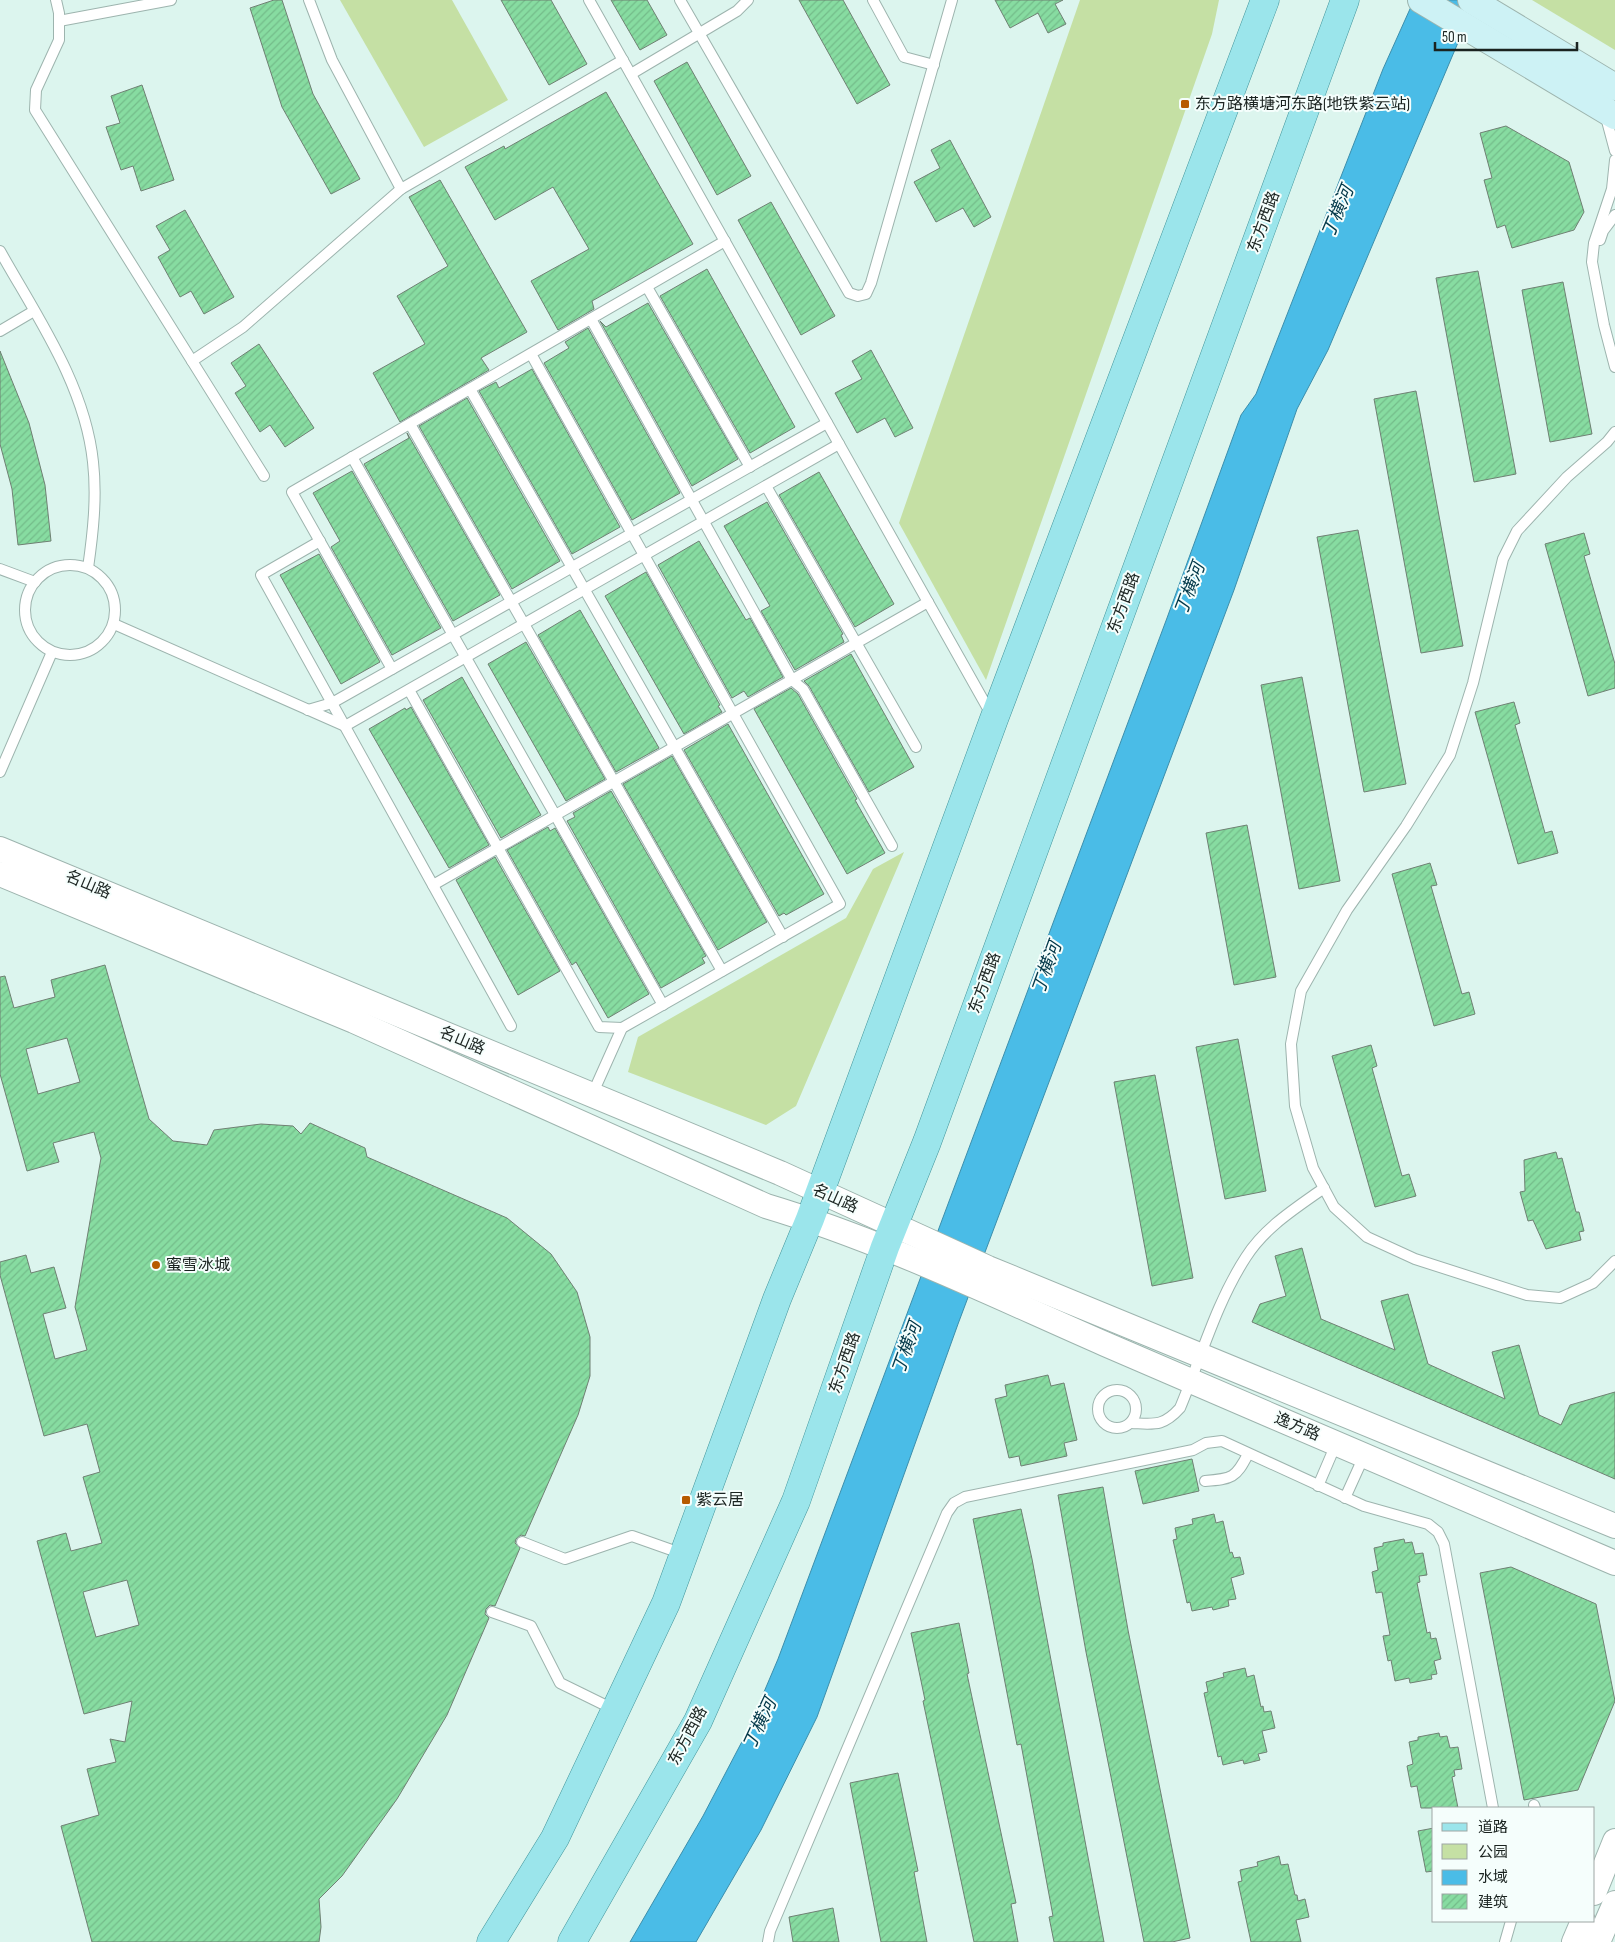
<svg xmlns="http://www.w3.org/2000/svg" width="1615" height="1942" font-family="'Sofia Sans Condensed','Noto Sans SC',sans-serif">
	<style>
		.green { fill: #c5e0a4 }
		.water { fill: #4abce7; stroke: #3c8eab }
		.building { fill: url(#building-hatch); stroke: #6f8073; fill-rule: evenodd }
		.lines { fill: none; stroke-linecap: round; stroke-linejoin: round }
		.service-casing { stroke: #9db4ae; stroke-width: 12 }
		.tertiary-casing { stroke: #9db4ae; stroke-width: 26 }
		.secondary-casing { stroke: #9db4ae; stroke-width: 28 }
		.primary-casing { stroke: #43959b; stroke-width: 29 }
		.service { stroke: #fff; stroke-width: 10 }
		.tertiary { stroke: #fff; stroke-width: 24 }
		.secondary { stroke: #cdf2f5; stroke-width: 26 }
		.primary { stroke: #9be5eb; stroke-width: 28 }
		.poi-dot { fill: #b75b01; stroke: #f5fefc; stroke-width: 2 }
		.labels { text-anchor: middle; dominant-baseline: central; stroke-width: 4; stroke-linejoin: round; paint-order: stroke }
		.poi-label { font-size: 16px; fill: #1a2320; stroke: #f5fefc; text-anchor: start }
		.street-label { font-size: 16px; fill: #1a2320; stroke: #f5fefc }
		.water-label { font-size: 18px; font-style: italic; fill: #023748; stroke: #f5fefc }
	</style>
	<defs>
		<pattern id="building-hatch" width="6" height="6" patternUnits="userSpaceOnUse" patternTransform="scale(1.25)"><rect width="6" height="6" fill="#87dca1"/><path d="M-1 1l2-2M0 6l6-6M5 7l2-2" fill="none" stroke="#74bc8a"/></pattern>
	</defs>
	<rect width="100%" height="100%" fill="#dcf5ee"/>
	<g class="green">
		<path d="M340,0h112l56,100 -84,47z"/>
		<path d="M1080,0h139l-7,34 -226,646 -87,-157z"/>
		<path d="M1532,0h83v50z"/>
		<path d="M904,852l-108,254 -30,19 -138,-53 10,-35 208,-119 27,-49z"/>
	</g>
	<path class="water" d="M1414,0h62l-148,350 -31,59 -63,181 -276,734 -141,393 -56,113 -65,112h-66l73,-126 44,-84 31,-73 389,-1041 74,-203 15,-21 127,-325z"/>
	<g class="building">
		<path d="M274,0h8l31,94 47,85 -29,15 -49,-87 -32,-99z"/>
		<path d="M501,0h50l36,64 -38,21z"/>
		<path d="M611,0h36l20,35 -27,15z"/>
		<path d="M799,0h44l47,85 -33,19z"/>
		<path d="M995,0h68l-8,4 11,20 -18,9 -10,-20 -28,15z"/>
		<path d="M687,62l64,114 -34,19 -63,-114z"/>
		<path d="M142,85l32,95 -33,11 -8,-25 -12,4 -15,-43 14,-4 -9,-27z"/>
		<path d="M606,92l87,152 -101,57 2,8 -36,21 -27,-49 58,-32 -36,-62 -58,33 -30,-53 39,-21 1,3z"/>
		<path d="M1506,126l63,36 15,50 -10,18 -62,18 -7,-23 -8,3 -13,-48 8,-2 -12,-45z"/>
		<path d="M950,140l41,77 -17,10 -11,-19 -27,14 -22,-40 26,-14 -9,-18z"/>
		<path d="M440,180l87,152 -46,26 8,12 -89,52 -27,-49 52,-29 -28,-48 51,-30 -39,-69z"/>
		<path d="M771,202l64,114 -34,19 -63,-115z"/>
		<path d="M185,210l49,87 -30,17 -13,-23 -11,6 -22,-40 12,-7 -14,-24z"/>
		<path d="M707,269l88,158 -45,26 -90,-157z"/>
		<path d="M1478,271l38,203 -42,8 -38,-204z"/>
		<path d="M1563,282l29,152 -42,8 -28,-152z"/>
		<path d="M648,303l90,156 -46,27 -92,-165 6,6z"/>
		<path d="M588,328l92,165 -48,27 -88,-157 25,-15 -4,-6z"/>
		<path d="M259,344l55,84 -29,19 -15,-22 -10,7 -25,-39 11,-7 -15,-23z"/>
		<path d="M871,350l42,78 -18,9 -10,-19 -28,15 -22,-40 27,-14 -10,-18z"/>
		<path d="M0,351l29,72 16,62 6,56 -33,4 -6,-56 -12,-45z"/>
		<path d="M532,369l88,158 -48,27 -93,-163 17,-9 3,6z"/>
		<path d="M1416,391l47,255 -42,7 -47,-254z"/>
		<path d="M467,398l93,163 -48,28 -93,-163z"/>
		<path d="M407,433l93,162 -47,26 -89,-157 45,-26z"/>
		<path d="M352,471l89,157 -49,27 -61,-108 9,-6 -27,-48z"/>
		<path d="M819,472l75,132 -39,23 -76,-132z"/>
		<path d="M767,502l76,132 -2,1 3,7 -49,28 -34,-59 9,-5 -46,-80z"/>
		<path d="M1358,530l48,254 -42,8 -47,-255z"/>
		<path d="M1584,533l6,21 -6,2 31,108v24l-27,8 -43,-152z"/>
		<path d="M699,541l47,79 4,-2 33,59 -35,20 -4,-6 -12,7 -74,-133z"/>
		<path d="M319,554l61,108 -39,22 -61,-109z"/>
		<path d="M646,572l74,133 -2,1 4,6 -38,22 -79,-138z"/>
		<path d="M580,610l79,138 -43,24 -78,-137z"/>
		<path d="M526,642l79,137 -39,22 -78,-137z"/>
		<path d="M851,654l63,113 -45,25 -60,-106 -5,-5z"/>
		<path d="M462,677l79,138 -40,23 -78,-138z"/>
		<path d="M1302,677l38,204 -41,8 -38,-204z"/>
		<path d="M791,688l7,6 59,105 -2,1 30,53 -38,21 -93,-165z"/>
		<path d="M1514,702l6,21 -5,2 30,108 7,-2 6,22 -40,11 -43,-152z"/>
		<path d="M411,707l78,138 -40,23 -80,-139 36,-21 1,2z"/>
		<path d="M728,724l96,170 -38,21 -2,-2 -5,3 -95,-166z"/>
		<path d="M672,756l95,166 -49,28 -95,-166z"/>
		<path d="M611,791l95,165 -4,2 3,5 -44,25 -94,-167 8,-4 -2,-4z"/>
		<path d="M1247,825l29,152 -42,8 -28,-152z"/>
		<path d="M548,827l2,4 5,-3 94,166 -41,24 -32,-56 -4,3 -65,-115z"/>
		<path d="M495,857l65,114 -42,24 -62,-115z"/>
		<path d="M1430,863l7,22 -6,1 31,108 7,-2 6,22 -41,12 -42,-152z"/>
		<path d="M105,965l44,154 24,22 34,4 7,-15 47,-6 32,2 8,8 9,-11 55,25 2,9 140,61 44,36 26,38 13,45v39l-12,39 -53,121 -4,-1 -5,4 -1,4 5,5 -25,58 -5,-1 -4,4 -1,5 4,4 -42,97 -50,84 -55,77 -23,23 2,28 -2,15h-227l-31,-116 38,-11 -12,-46 29,-7 -6,-23 15,3 7,-41 -48,13 -47,-173 29,-8 5,18 31,-8 -19,-66 17,-5 -13,-48 -43,12 -44,-161v-13l26,-7 5,18 23,-6 12,41 -23,6 12,45 32,-9 -12,-43 26,-149 -7,-26 -41,11 6,19 -32,9 -27,-97v-97l5,-1 9,32 41,-11 -4,-17zM67,1038l13,44 -42,12 -12,-45zM127,1580l12,45 -43,12 -13,-45z"/>
		<path d="M1238,1039l28,152 -41,8 -29,-152z"/>
		<path d="M1371,1045l6,21 -5,2 30,108 7,-2 7,22 -41,11 -43,-151z"/>
		<path d="M1155,1075l38,203 -41,8 -38,-204z"/>
		<path d="M1556,1152l2,7 4,-1 14,54h3l5,19 -5,1 2,8 -35,9 -13,-29 -5,1 -8,-29 5,-1 -1,-31z"/>
		<path d="M1302,1248l19,71 74,31 -14,-49 27,-7 20,70 77,35 -13,-47 27,-7 20,70 22,10 9,-20 45,-13v87l-363,-157 8,-18 26,-8 -11,-40z"/>
		<path d="M1048,1375l3,11 13,-3 13,57 -13,3 3,13 -46,10 -2,-10 -10,2 -14,-59 12,-3 -2,-11z"/>
		<path d="M1192,1459l7,32 -56,13 -8,-33z"/>
		<path d="M1103,1487l25,143 62,308 -18,4h-28l-58,-290 -28,-157z"/>
		<path d="M1021,1509l11,50 72,383h-50l-5,-25 4,-1 -32,-172 -4,1 -29,-151 -15,-75z"/>
		<path d="M1214,1514l2,9 7,-2 7,32 2,-1 2,6 6,-1 4,17 -13,4 5,21 -8,1 1,6 -16,4 -1,-3 -20,4 -2,-9 -3,1 -14,-63 4,-1 -2,-11 18,-4 -1,-5z"/>
		<path d="M1404,1539l1,4 7,-1 3,12 8,-1 4,22 -8,1 1,6 -3,1 10,50 3,-1 1,7 5,-1 5,21 -7,2 3,13 -6,1 1,4 -22,4 -1,-5 -14,3 -4,-21 -3,1 -5,-25 7,-1 -8,-43 -6,1 -4,-21 6,-2 -4,-22 9,-2v-3z"/>
		<path d="M1511,1567l85,37 19,97 -37,89 -54,10 -44,-227z"/>
		<path d="M959,1623l10,50 -2,1 49,229 -5,1 7,38h-44l-51,-241 2,-1 -14,-67z"/>
		<path d="M1245,1668l2,9 7,-2 7,32 2,-1 1,6 7,-1 4,17 -13,3 5,21 -9,2 2,6 -16,4 -1,-4 -20,5 -2,-9 -3,1 -14,-64 4,-1 -2,-10 18,-5 -1,-4z"/>
		<path d="M1439,1733l1,4 7,-1 3,12 8,-1 4,22 -8,1 1,6 -3,1 6,31h-37l-4,-22 -6,1 -4,-21 6,-2 -4,-22 9,-2v-3z"/>
		<path d="M898,1773l20,98 -4,1 13,70h-46l-31,-159z"/>
		<path d="M1434,1828v43l-8,1 -8,-41z"/>
		<path d="M1279,1856l2,9 7,-1 7,31h2l1,6 7,-2 4,18 -13,3 5,22h-50l-13,-60 4,-1 -2,-11 18,-4 -1,-4z"/>
		<path d="M833,1908l6,34h-46l-4,-25z"/>
	</g>
	<g class="lines">
		<defs>
			<g id="service">
				<path d="M56,0l3,13v27l-23,50 -1,20 229,366"/>
				<path d="M309,0l23,60 69,129"/>
				<path d="M589,0l402,714"/>
				<path d="M680,0l169,293 9,3 8,-2 5,-11 81,-283"/>
				<path d="M873,0l31,57 30,8"/>
				<path d="M59,21l112,-21"/>
				<path d="M631,74l106,-63 11,-11"/>
				<path d="M1603,117l4,4 8,30"/>
				<path d="M1615,160l-3,29 -18,54 -2,19 12,63 11,42"/>
				<path d="M1600,240l3,-9 12,-16"/>
				<path d="M0,251c37,66 85,134 93,211 4,35 0,71 -5,106"/>
				<path d="M647,287l103,180"/>
				<path d="M591,319l201,361 11,9 89,157"/>
				<path d="M0,331l34,-20"/>
				<path d="M531,354l309,550 -218,124 -30,67"/>
				<path d="M192,361l51,-34 158,-138 222,-129"/>
				<path d="M470,389l313,548"/>
				<path d="M410,424l312,547"/>
				<path d="M1615,432l-8,10 -40,35 -50,54 -14,28 -30,124 -23,72 -44,71 -59,84 -46,81 -10,53 4,62 18,62 21,39 33,30 48,22 112,36 33,3 33,-15 22,-22"/>
				<path d="M352,457l311,548"/>
				<path d="M766,486l150,261"/>
				<path d="M320,541l-59,34 250,451"/>
				<circle cx="70" cy="610" r="45"/>
				<path d="M0,569l35,13"/>
				<path d="M114,624l231,102 494,-282"/>
				<path d="M392,669l-100,-177 433,-251"/>
				<path d="M409,690l190,337 23,1"/>
				<path d="M308,710l24,-7 495,-280"/>
				<path d="M0,772l52,-120"/>
				<path d="M433,885l495,-283"/>
				<circle cx="1117" cy="1409" r="19"/>
				<path d="M1131,1423c23,1 32,4 49,-15 21,-50 36,-105 66,-151 19,-30 50,-49 78,-69"/>
				<path d="M1205,1481c27,-2 31,-3 43,-27"/>
				<path d="M1318,1486l18,-42"/>
				<path d="M1345,1498l19,-42"/>
				<path d="M522,1542l43,17 67,-23 51,18"/>
				<path d="M492,1612l39,14 29,57 55,27"/>
				<path d="M1534,1805l1,3"/>
				<path d="M768,1942l2,-11 177,-418 7,-10 11,-6 228,-47 13,-7 16,-2 142,65 64,18 10,8 6,12 49,264"/>
				<path d="M1505,1942l6,-21"/>
			</g>
			<g id="tertiary">
				<path d="M0,849l780,324 208,95 627,258"/>
				<path d="M0,874l354,147 412,185c117,35 227,89 339,138 170,73 340,147 510,219"/>
				<path d="M1594,1893l21,-52"/>
				<path d="M1574,1942l9,-21"/>
				<path d="M1598,1942l17,-39"/>
			</g>
			<g id="secondary">
				<path d="M1421,0l194,116"/>
				<path d="M1471,0l144,87"/>
			</g>
			<g id="primary">
				<path d="M491,1942l64,-104 111,-235 111,-304 33,-80 184,-500 271,-719"/>
				<path d="M572,1942l126,-221 98,-220 89,-254 42,-105 418,-1142"/>
			</g>
		</defs>
		<use href="#service" class="service-casing"/>
		<use href="#tertiary" class="tertiary-casing"/>
		<use href="#secondary" class="secondary-casing"/>
		<use href="#primary" class="primary-casing"/>
		<use href="#service" class="service"/>
		<use href="#tertiary" class="tertiary"/>
		<use href="#secondary" class="secondary"/>
		<use href="#primary" class="primary"/>
	</g>
	<g class="poi-dot">
		<rect x="1180" y="99" width="10" height="10" rx="2.5"/>
		<circle cx="156" cy="1265" r="5"/>
		<rect x="681" y="1495" width="10" height="10" rx="2.5"/>
	</g>
	<g class="labels">
		<g class="poi-label">
			<text x="1195" y="104">东方路横塘河东路(地铁紫云站)</text>
			<text x="166" y="1265">蜜雪冰城</text>
			<text x="696" y="1500">紫云居</text>
		</g>
		<g class="street-label">
			<text transform="translate(1264 222) rotate(-70)">东方西路</text>
			<text transform="translate(1124 603) rotate(-70)">东方西路</text>
			<text transform="translate(88 885) rotate(23)">名山路</text>
			<text transform="translate(985 983) rotate(-70)">东方西路</text>
			<text transform="translate(462 1041) rotate(23)">名山路</text>
			<text transform="translate(835 1199) rotate(24)">名山路</text>
			<text transform="translate(845 1363) rotate(-71)">东方西路</text>
			<text transform="translate(1297 1427) rotate(23)">逸方路</text>
			<text transform="translate(688 1736) rotate(-62)">东方西路</text>
		</g>
		<g class="water-label">
			<text transform="translate(1338 212) rotate(-67)">丁横河</text>
			<text transform="translate(1190 589) rotate(-69)">丁横河</text>
			<text transform="translate(1047 968) rotate(-70)">丁横河</text>
			<text transform="translate(907 1348) rotate(-70)">丁横河</text>
			<text transform="translate(760 1724) rotate(-65)">丁横河</text>
		</g>
	</g>
	<rect x="1432" y="1807" width="162" height="115" fill="#f5fefc" stroke="#9da6a4"/>
	<rect x="1442" y="1823" width="25" height="8" fill="#9be5eb" stroke="#9da6a4"/>
	<text x="1478" y="1832" font-size="15" fill="#1a2320">道路</text>
	<rect x="1442" y="1844" width="25" height="15" fill="#c5e0a4" stroke="#9da6a4"/>
	<text x="1478" y="1857" font-size="15" fill="#1a2320">公园</text>
	<rect x="1442" y="1870" width="25" height="15" fill="#4abce7" stroke="#9da6a4"/>
	<text x="1478" y="1882" font-size="15" fill="#1a2320">水域</text>
	<rect x="1442" y="1894" width="25" height="15" fill="url(#building-hatch)" stroke="#9da6a4"/>
	<text x="1478" y="1907" font-size="15" fill="#1a2320">建筑</text>
	<path d="M1435 42v8h142v-8" fill="none" stroke="#1a2320" stroke-width="2.5"/>
	<text x="1442" y="42" font-size="15" fill="#1a2320" stroke="#f5fefc" stroke-width="4" paint-order="stroke">50 m</text>
</svg>
